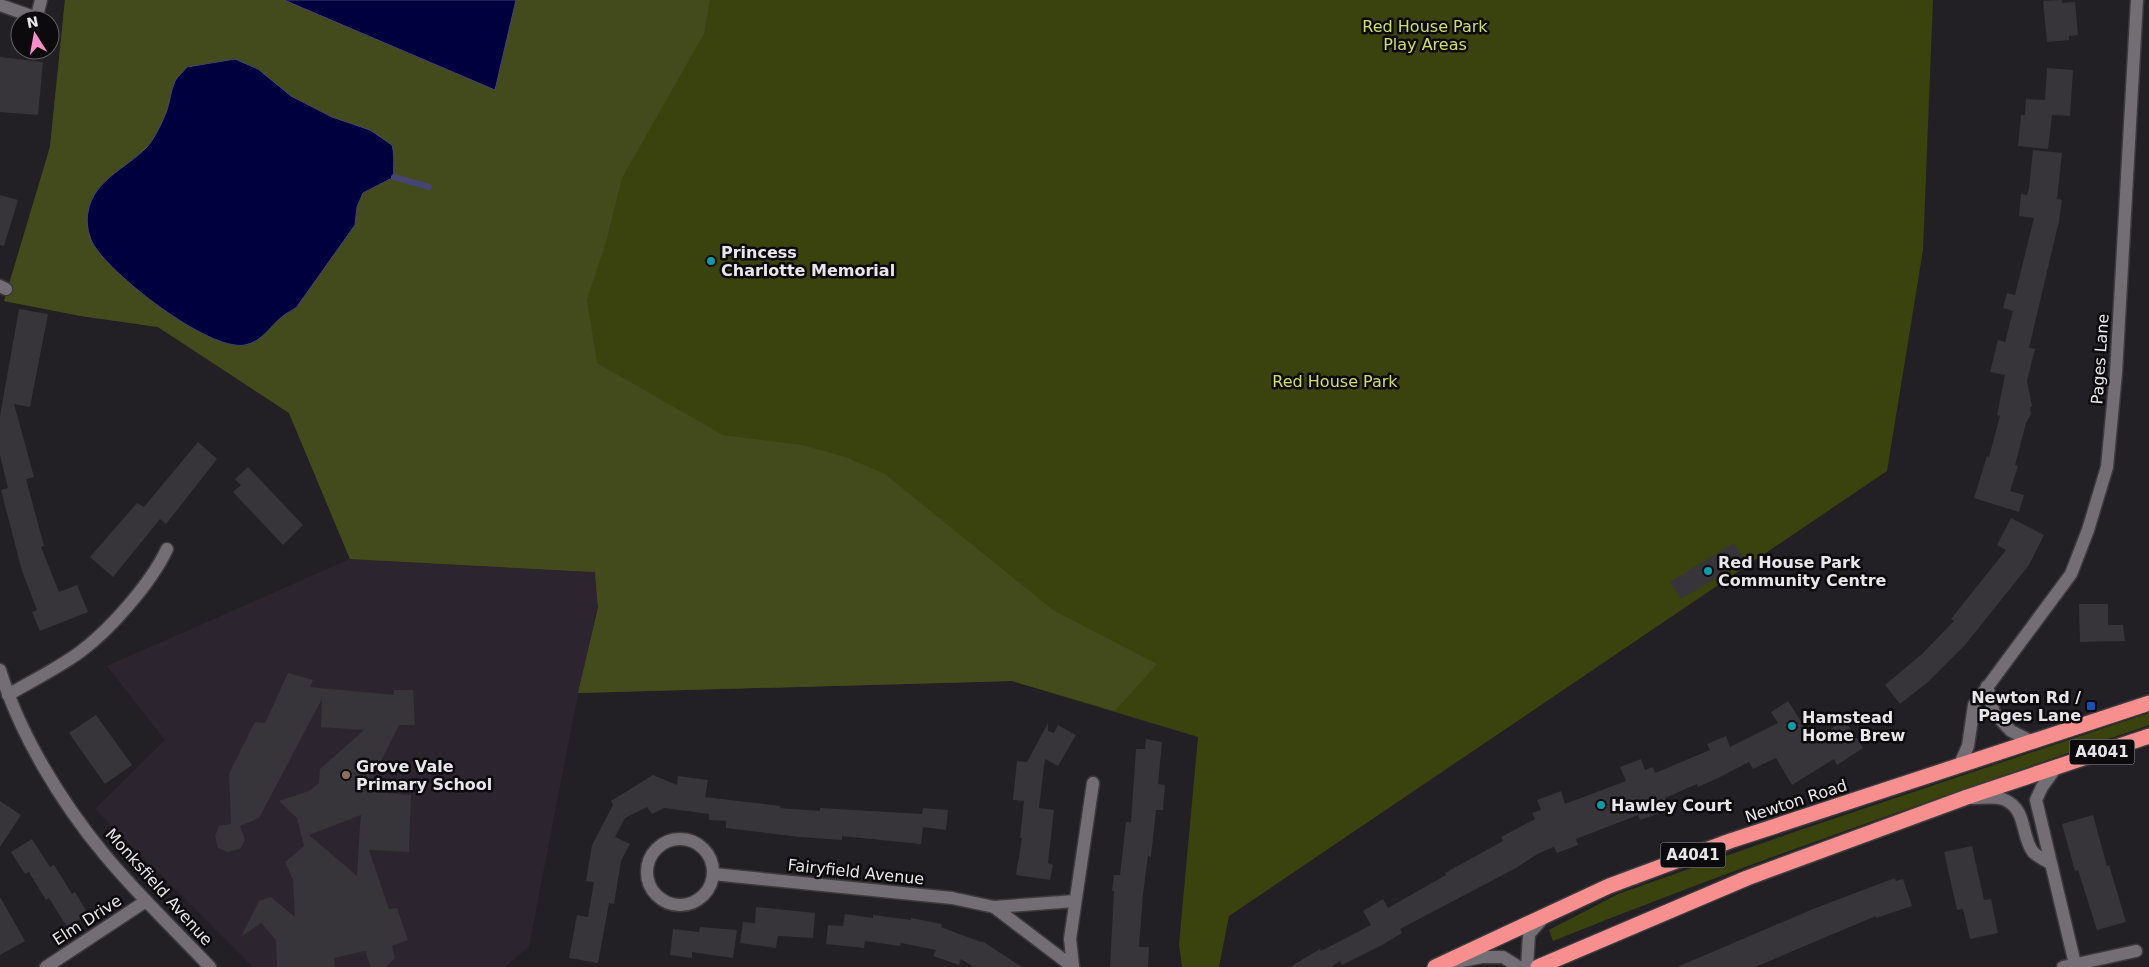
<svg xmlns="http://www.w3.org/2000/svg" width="2149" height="967" font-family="'DejaVu Sans',sans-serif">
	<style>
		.built { fill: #2c2530 }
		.green { fill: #3a420d }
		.forest { fill: #434a1b }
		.water { fill: #00003e; stroke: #464572 }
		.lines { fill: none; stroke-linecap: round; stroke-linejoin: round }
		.stream { stroke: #464572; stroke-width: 6 }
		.building { fill: #37343a; fill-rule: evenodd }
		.minor-casing { stroke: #3d3a3e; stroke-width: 15 }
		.highway-casing { stroke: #3d3a3e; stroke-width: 18 }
		.minor { stroke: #736e75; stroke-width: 12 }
		.highway { stroke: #f78f8f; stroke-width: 15 }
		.culture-dot { fill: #0f9aa8; stroke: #0c0a0d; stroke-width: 2 }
		.transit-dot { fill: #1a4fb4; stroke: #0c0a0d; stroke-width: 2 }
		.education-dot { fill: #8d6e63; stroke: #0c0a0d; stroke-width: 2 }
		.labels { text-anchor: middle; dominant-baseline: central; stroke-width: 5; stroke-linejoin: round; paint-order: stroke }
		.shield { fill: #0c0a0d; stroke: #a6a4a8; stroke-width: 1 }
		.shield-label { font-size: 15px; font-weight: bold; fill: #e8e6ea }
		.park-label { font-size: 16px; fill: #cde069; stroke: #0c0a0d }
		.poi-label { font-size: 16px; font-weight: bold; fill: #e8e6ea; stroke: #0c0a0d; text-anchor: start }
		.street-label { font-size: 16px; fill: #e8e6ea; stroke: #0c0a0d }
	</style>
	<rect width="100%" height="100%" fill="#232025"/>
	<path class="built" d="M350,559l246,13 2,36 -20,85 -49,253 -24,21h-252l-158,-158 70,-69 -58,-74z"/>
	<g class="green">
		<path d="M65,0h1868l-10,250 -36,221 -658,445 -10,51h-37l-3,-23 19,-207 -186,-56 -434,12 20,-85 -3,-36 -245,-13 -61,-146 -131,-86 -77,-11 -77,-15 46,-154z"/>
		<path d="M2149,713v12c-200,69 -400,137 -596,216l-4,-11 69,-36 182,-64z"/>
	</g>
	<path class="forest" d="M65,0h219l211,90 21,-90h194l-6,34 -82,144 -16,64 -19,58 10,63 126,72 79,10 44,12 39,17 168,136 104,54 -42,47 -103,-30 -434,12 20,-85 -3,-36 -245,-13 -61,-146 -131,-86 -77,-11 -77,-15 46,-154z"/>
	<g class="water">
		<path d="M284,0h232l-21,90z"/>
		<path d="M235,59l23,10 33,27 41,21 38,13 22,15c3,11 1,20 2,32l-31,16 -6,14 -2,18 -59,83c-4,2 -9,5 -13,8 -13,10 -21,26 -38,29 -36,7 -137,-72 -153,-103 -4,-9 -6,-21 -4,-30 6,-33 38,-43 59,-65 8,-9 16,-26 20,-37 3,-9 4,-20 8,-29 3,-5 9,-10 12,-14z"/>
	</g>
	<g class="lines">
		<path class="stream" d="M394,177l35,10"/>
	</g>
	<g class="building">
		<path d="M2062,0v3l13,-1 3,33 -9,1v4l-22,2 -4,-41z"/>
		<path d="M0,57l43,5 -5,53 -38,-3z"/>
		<path d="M2047,68l26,2 -3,46 -18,-1 -4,34 -30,-3 3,-31h4l1,-16 19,1z"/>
		<path d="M2033,150l29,3 -5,46 5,1 -3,21 -30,127 6,1 -8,32 5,25 -2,2 1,6 -5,9 -11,42 3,1 -8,25 14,4 -5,17 -45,-14 13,-42 2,1 11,-41 -3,-1 8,-40 -15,-3 8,-32 7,2 8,-31 -10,-3 4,-15 8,2 19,-77 -15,-2 2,-22 6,1 2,-7z"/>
		<path d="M0,195l18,5 -14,46 -4,-1z"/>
		<path d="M19,309l29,5 -18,93 -16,-3 20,73 -8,2 18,67 -3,1 18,45 18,-7 11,27 -48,19 -8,-19 5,-2 -15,-39 -21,-81 7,-2 -8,-33v-39z"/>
		<path d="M198,442l19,17 -51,65 -6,-5 -47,58 -23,-20 47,-54 7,4z"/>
		<path d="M248,467l55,58 -20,20 -50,-53 8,-7 -6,-6z"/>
		<path d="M2011,518l33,17 -15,30 -64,80 -37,37 -28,22 -15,-19 37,-31 32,-33 -3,-2 55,-69 -9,-5z"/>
		<path d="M1734,543l11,17 -64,39 -11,-17z"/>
		<path d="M2079,604h29v21h15l2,16 -45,1z"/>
		<path d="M288,673l25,7 -3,7 84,8v-5h19l2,35h-16l-33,66 45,4 -2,57 -40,-2 20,59 8,-1 11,32 -16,6 3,12 -9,9h-15l-6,-16 -31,7 1,9h-58l-1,-27 -15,-17 -20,14 18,-36 12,-4 24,20 -2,-37 -8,-18 19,-16 -7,-28 -18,-17 30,-10 10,-8 1,-14 44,-39 -43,-3 1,-28 -63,119 -19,8 5,14 -5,9 -13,3 -9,-4 -3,-12 4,-10 12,-2 -2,-50 26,-52 10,1zM361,815l-1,11 -3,50 -48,-41z"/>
		<path d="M1788,701l25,39 32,-20 18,28 -26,17 -3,-6 -42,26 -16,-27 -23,11 -4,-7 -31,16 -20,9 -1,-3 -32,14 2,6 -6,3 2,5 -23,8 -2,-5 -62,24 2,6 -21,8 -3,-6 -15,6 -23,15 -116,61 2,4 -20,12 -40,20 -2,-4 -9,6h-41l30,-18 1,2 50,-26 -8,-14 20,-12 5,9 58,-33 -1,-2 58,-32 -2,-4 34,-18 -3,-6 9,-3 -4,-10 24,-9 4,13 61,-23 -6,-14 21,-8 4,11 8,-3 2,6 55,-23 -3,-6 19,-8 4,11 48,-24 -7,-11z"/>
		<path d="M96,715l36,50 -27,19 -36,-51z"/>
		<path d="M1048,723v8l6,2 4,-8 18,10 -18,31 -13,-7 -6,49 15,2 -6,53 5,2 -3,15 -34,-5 6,-37h-2l4,-37 -11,-1 4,-39 10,1z"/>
		<path d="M1146,739l16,3 -4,42 7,1 -2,25h-7l-5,47 -3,-1 -5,38 -4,53h10l-1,20h-38l4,-76h-2l2,-16h6l6,-53h5l5,-73h9z"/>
		<path d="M653,775l24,10 1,-9 30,4 -3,17 75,9v2l40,3v-3l102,6 1,-6 25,2 -2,20 -23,-3 -2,17 -79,-8v4l-42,-3 -74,-9v-7l-17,-1v-6l-45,-6 -12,6 -5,-7 -22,11 -10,19 15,7 -9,17 -7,43 -5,-1 -11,60 -29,-5 8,-43 11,2 6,-35 -8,-1 6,-36 21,-40 -2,-4z"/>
		<path d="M0,801l21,14 -21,32z"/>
		<path d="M2093,815l14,51 2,-1 17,57 -29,8 -19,-60 -3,1 -13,-47z"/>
		<path d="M32,839l18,28 4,-2 18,29 3,-2 13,22 -21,13 -18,-29 -3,2 -17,-28 -4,2 -14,-22z"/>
		<path d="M1972,846l12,54 7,-1 7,34 -28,6 -7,-30 -6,1 -13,-58z"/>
		<path d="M1895,878l1,3 7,-2 9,27 -36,12v-2l-121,51h-78l136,-58z"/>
		<path d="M0,897l25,44 -25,14z"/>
		<path d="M756,907l59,6 -2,25 -35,-2 -2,12 -36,-5 3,-21 12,1z"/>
		<path d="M845,914l28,4v-3l38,5v-2l31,6 -1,3 40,15 1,-1 40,26h-48l-13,-8 -2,6 -26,-9 3,-6 -35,-7 -1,3 -35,-5 -1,7 -38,-4 2,-19 15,1z"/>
		<path d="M700,927l37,3 -4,28 -41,-6v6l-22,-3 3,-26 26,3z"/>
	</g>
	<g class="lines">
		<defs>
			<g id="minor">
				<path d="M0,5l37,13"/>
				<path d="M36,20l5,-20"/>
				<path d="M0,286l6,3"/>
				<path d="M0,670c20,65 61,132 104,184 33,40 71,76 106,113"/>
				<path d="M1987,686l7,27 17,18 20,10"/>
				<path d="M8,695c24,-14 50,-27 72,-43 31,-23 71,-69 87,-103"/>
				<path d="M1960,764l8,-18 6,-41 97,-131 17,-44 19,-63 9,-94 21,-373"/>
				<path d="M2055,769l-13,18 -6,13 39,164"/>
				<path d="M1972,798c9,0 23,-2 31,1 25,10 17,36 30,53 5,5 11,8 17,11"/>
				<circle cx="680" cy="872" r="33"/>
				<path d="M713,874l239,24 42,9 81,-6"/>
				<path d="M994,907l79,60"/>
				<path d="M1452,963l30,-6h21l16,10"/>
				<path d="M1073,966l-3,-27 23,-156"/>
				<path d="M46,967l100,-66"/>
				<path d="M1527,967l2,-33 15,-17"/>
				<path d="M2063,967l73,-16"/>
			</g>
			<g id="highway">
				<path d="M1435,967l174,-81 121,-45 419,-138"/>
				<path d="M1538,967l209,-89 220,-81 182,-61"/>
			</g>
		</defs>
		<use href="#minor" class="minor-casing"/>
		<use href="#highway" class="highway-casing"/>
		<use href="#minor" class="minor"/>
		<use href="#highway" class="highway"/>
	</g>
	<g class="culture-dot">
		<circle cx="711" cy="261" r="5"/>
		<circle cx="1708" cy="571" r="5"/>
		<circle cx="1792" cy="726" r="5"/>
		<circle cx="1601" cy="805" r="5"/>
	</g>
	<rect class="transit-dot" x="2086" y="701" width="10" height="10" rx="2.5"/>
	<circle class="education-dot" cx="346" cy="775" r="5"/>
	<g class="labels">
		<g class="shield">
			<rect x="2069.5" y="739.5" width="65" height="25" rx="4"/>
			<rect x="1660.5" y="842.5" width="65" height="25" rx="4"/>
		</g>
		<g class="shield-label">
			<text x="2102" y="752">A4041</text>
			<text x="1693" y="855">A4041</text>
		</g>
		<g class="park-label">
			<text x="1425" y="26">Red House Park<tspan x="1425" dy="18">Play Areas</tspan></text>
			<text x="1335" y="381">Red House Park</text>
		</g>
		<g class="poi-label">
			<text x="721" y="252">Princess<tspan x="721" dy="18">Charlotte Memorial</tspan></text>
			<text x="1718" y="562">Red House Park<tspan x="1718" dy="18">Community Centre</tspan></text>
			<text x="2081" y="697" text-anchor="end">Newton Rd /<tspan x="2081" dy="18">Pages Lane</tspan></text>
			<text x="1802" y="717">Hamstead<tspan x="1802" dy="18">Home Brew</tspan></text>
			<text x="356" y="766">Grove Vale<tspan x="356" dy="18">Primary School</tspan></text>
			<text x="1611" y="805">Hawley Court</text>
		</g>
		<g class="street-label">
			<text transform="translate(2100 359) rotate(-86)">Pages Lane</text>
			<text transform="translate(1796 801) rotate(-18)">Newton Road</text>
			<text transform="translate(856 872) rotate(6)">Fairyfield Avenue</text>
			<text transform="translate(159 887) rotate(48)">Monksfield Avenue</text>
			<text transform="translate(87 920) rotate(-33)">Elm Drive</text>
		</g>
	</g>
	<g transform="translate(35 35) rotate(349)"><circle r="24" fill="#0c0a0d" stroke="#646265"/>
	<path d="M0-4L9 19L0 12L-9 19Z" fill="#f98fc8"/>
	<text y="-8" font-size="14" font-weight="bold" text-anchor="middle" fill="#e8e6ea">N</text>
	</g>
</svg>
